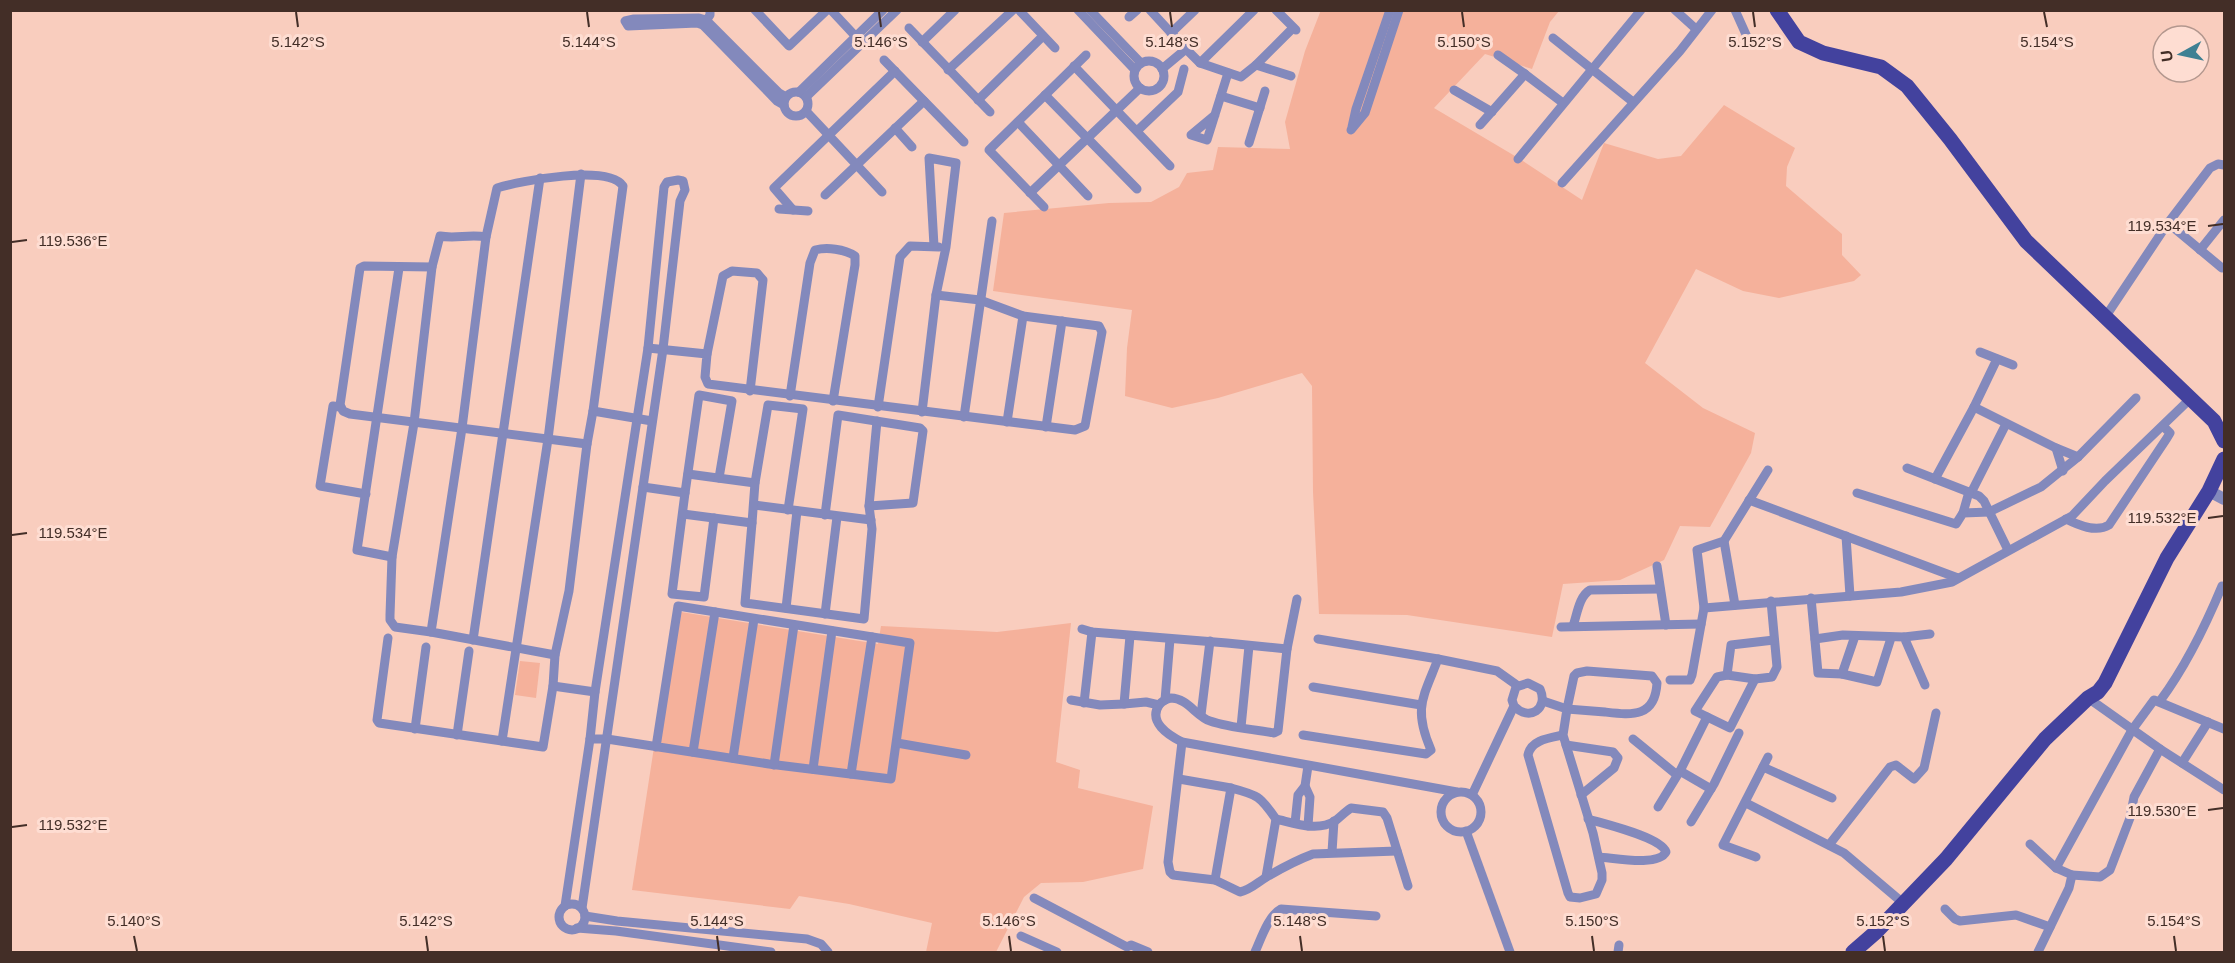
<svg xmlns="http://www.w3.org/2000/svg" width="2235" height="963" font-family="Arial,sans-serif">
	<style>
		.green { fill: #f5b19b }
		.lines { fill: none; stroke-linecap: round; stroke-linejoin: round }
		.minor { stroke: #8389bc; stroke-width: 9 }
		.tertiary { stroke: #8389bc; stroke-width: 12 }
		.primary { stroke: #43429e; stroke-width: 15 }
		.ticks { fill: none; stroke: #432e27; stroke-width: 2 }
		.ticks-label { font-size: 15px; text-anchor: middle; fill: #432e27; stroke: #feddd2; stroke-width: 6; stroke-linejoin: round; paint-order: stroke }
	</style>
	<rect width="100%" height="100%" fill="#f9cdbe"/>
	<g class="green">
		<path d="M1321,10l238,1 -9,11 -18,47 -47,-15 -51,54 86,51 62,41 22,-57 54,16 23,-3 43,-51 71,43 -8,19 -1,19 56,48v21l19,20 -7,6 -75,17 -36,-7 -47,-22 -51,94 58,45 52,25 -4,20 -41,74 -30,-1 -16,34 -44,20 -57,4 -11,53 -145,-22 -88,-1 -6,-122 -1,-106 -10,-13 -84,25 -46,10 -47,-12 2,-48 5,-38 -139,-19 11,-78 105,-10 42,-1 28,-15 8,-14 26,-3 5,-23 72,2 -5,-27 20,-71z"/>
		<path d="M675,611l203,33 3,-18 116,6 74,-9 -15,139 24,8 -2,18 75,18 -10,63 -60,13 -42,1 -17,14 -28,55h-70l6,-29 -83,-19 -50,-8 -9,13 -158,-19z"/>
		<path d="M520,661l20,2 -4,35 -21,-3z"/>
	</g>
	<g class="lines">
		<g class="minor">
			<path d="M755,10l34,36 38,-36"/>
			<path d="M831,10l28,30"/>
			<path d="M1019,10l36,38"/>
			<path d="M1078,10l57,60"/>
			<path d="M1090,10l51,53"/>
			<path d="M1150,10l36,39 -24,20"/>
			<path d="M1276,10l20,20"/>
			<path d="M1675,10l21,19"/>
			<path d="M1735,10l13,29"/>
			<path d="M1129,17l8,-7"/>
			<path d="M703,25l7,-10v-5"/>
			<path d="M909,28l81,84"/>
			<path d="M1171,33l24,-23"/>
			<path d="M1553,38l80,64"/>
			<path d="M922,42l33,-32"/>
			<path d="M1186,49l14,14 41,14 15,-12 35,11"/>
			<path d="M1498,55l27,19"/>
			<path d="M884,60l80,82"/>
			<circle cx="1149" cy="76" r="15"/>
			<path d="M1200,63l54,-53"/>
			<path d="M1256,65l37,-37"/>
			<path d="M1074,66l96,100"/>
			<path d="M948,70l65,-60"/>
			<path d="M1454,90l38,22"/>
			<circle cx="796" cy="104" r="12"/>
			<path d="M799,92l84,-82"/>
			<path d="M1045,95l92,94"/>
			<path d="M1221,96l39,12"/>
			<path d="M806,97l91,-87"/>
			<path d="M978,100l65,-64"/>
			<path d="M784,105l-7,-4 -74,-76 -6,-2 -69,3 -3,-5 9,-2 65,-1 7,2 73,73 7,4"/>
			<path d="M806,111l76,81"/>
			<path d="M1215,115l-24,20 16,5 21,-67"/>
			<path d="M1018,122l70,74"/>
			<path d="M1480,125l45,-51 38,29"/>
			<path d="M1352,127l4,-18 34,-99"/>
			<path d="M895,128l17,19"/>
			<path d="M1351,130l14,-17 34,-103"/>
			<path d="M1137,131l41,-39 6,-23"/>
			<path d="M1249,143l16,-52"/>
			<path d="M1518,159l123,-149"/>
			<path d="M1562,183l118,-132 32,-41"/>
			<path d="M1030,193l110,-105"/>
			<path d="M825,195l99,-94"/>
			<path d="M1044,207l-55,-57 97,-95"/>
			<path d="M779,209l29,2"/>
			<path d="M793,210l-19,-22 121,-117"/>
			<path d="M2168,223l54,45"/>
			<path d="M486,237c-16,-3 -31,2 -46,-1l-8,31 -68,-1 -4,2 -20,137 3,6 7,3 237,30 6,-33 59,10"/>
			<path d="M2200,250l24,-30"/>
			<path d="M2106,316l62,-93 42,-55 8,-4 6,1"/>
			<path d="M648,348l59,6 -2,23 3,7 367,46 10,-4 17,-94 -3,-6 -76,-10 -43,-16 -44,-5"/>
			<path d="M1980,352l33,13"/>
			<path d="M707,354l16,-78 9,-5 25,2 6,7 -13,111"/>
			<path d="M790,396l20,-133 5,-13c12,-3 29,-1 40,6v9l-22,136"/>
			<path d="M341,407l-8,-1 -13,80 46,8"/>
			<path d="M878,407l22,-150 10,-11 29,1"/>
			<path d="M1974,407l82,41 22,9"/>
			<path d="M922,412l14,-117 10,-48 10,-84 -27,-5 5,88"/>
			<path d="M964,417l28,-196"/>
			<path d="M1007,422l16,-106"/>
			<path d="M1046,427l16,-106"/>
			<path d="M2056,448l7,23"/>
			<path d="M1907,468l72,28 5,5 24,49"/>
			<path d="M688,474l67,9"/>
			<path d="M1935,479l39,-72 23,-48"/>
			<path d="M643,487l42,6 14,-98 33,6 -13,77"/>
			<path d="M685,493l-13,101 32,3 10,-79"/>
			<path d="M1857,493l99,31 7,-11 26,-1 52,-25 37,-30 58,-59"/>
			<path d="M1971,493l35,-69"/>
			<path d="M1749,500l209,78"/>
			<path d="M754,505l117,15"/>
			<path d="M869,506l8,-85"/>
			<path d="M1963,513l6,-21"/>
			<path d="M683,514l69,9 3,-40 13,-78 35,4 -15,101"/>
			<path d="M2066,519c12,6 30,14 43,6l58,-87 3,-5 -7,-7"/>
			<path d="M752,523l-7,80 119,16 8,-90 -3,-23 44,-3 10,-72 -3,-3 -82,-13 -13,100"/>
			<path d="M1846,536l4,60"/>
			<path d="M1724,541l11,64"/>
			<path d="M392,557l-35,-7 42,-282"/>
			<path d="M1657,566l9,59"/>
			<path d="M1811,598l7,75 24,1 35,8 14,-44"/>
			<path d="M1297,599l-10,50 -9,82 -4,2c-21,-4 -44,-5 -64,-12 -13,-4 -23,-23 -39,-23 -5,1 -9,3 -12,7 -11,17 9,30 23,37l275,50"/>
			<path d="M786,608l11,-97"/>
			<path d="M1704,608l197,-16 51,-10 120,-66 33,-35 85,-82"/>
			<path d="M825,614l12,-97"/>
			<path d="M1573,626c4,-11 6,-30 17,-36l70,-1"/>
			<path d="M1561,627l140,-3"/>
			<path d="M1082,629l10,3 135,11 60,6"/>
			<path d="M431,632l-36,-5 -5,-7v-5l2,-58 22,-134 18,-156"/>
			<path d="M1904,637l26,-3"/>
			<path d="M388,638l-11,82 2,3 164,24 10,-61 2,-31 14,-64 18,-147"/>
			<path d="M1815,639l28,-4 61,2 21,48"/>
			<path d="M473,640l67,-462"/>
			<path d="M555,655l-124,-23 31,-204 24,-191 11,-49c23,-7 111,-24 126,-2l-30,225"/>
			<path d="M1438,659l59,12 21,15"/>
			<path d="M1587,671l65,5 5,7c-2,35 -25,32 -52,29 -13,-1 -25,-2 -38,-3l7,-33 3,-3z"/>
			<path d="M1842,674l13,-38"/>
			<path d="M1727,675l28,4 17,-2 5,-10 -6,-66"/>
			<path d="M1755,679l-25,49 -35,-17 22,-34 10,-2 4,-30 43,-5"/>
			<path d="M1670,680h20l2,-5 12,-67 -7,-58 27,-9 44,-71"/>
			<path d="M553,686l42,6"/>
			<path d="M1313,687l108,18"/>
			<path d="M1071,700l29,5 24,-1 6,-68"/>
			<path d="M1165,700l5,-61"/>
			<path d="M1543,701l24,8 -4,26 30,98 9,40v7l-6,14 -16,4 -10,-1 -2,-4 -40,-138c3,-15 21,-17 35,-20"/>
			<path d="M2160,701c26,-35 45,-74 62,-115"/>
			<path d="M1084,703l8,-71"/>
			<path d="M1124,704l22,-2 13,3"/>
			<path d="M1201,715l9,-74"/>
			<path d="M1707,717l-27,54 31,18"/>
			<path d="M1241,727l8,-81"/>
			<path d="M415,729l11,-82"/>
			<path d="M457,735l12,-84"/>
			<path d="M1303,735l123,19 5,-4c-18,-42 -8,-52 7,-91l-120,-20"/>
			<path d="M590,739h17l162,25 122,15 19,-136 -232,-37 -22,141"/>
			<path d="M1633,739l44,36"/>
			<path d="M502,741l46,-302 33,-265"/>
			<path d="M1182,742l-14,120 2,10 3,3 42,5 25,12c10,-2 17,-9 25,-14 15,-9 32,-18 48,-24l84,-3"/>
			<path d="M897,743l69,12"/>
			<path d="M1566,745l47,7 5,6 -4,10 -33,27"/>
			<path d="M2160,749l64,41"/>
			<path d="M693,752l22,-140"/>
			<path d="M733,758l21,-139"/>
			<path d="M2182,763l26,-41"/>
			<path d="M774,765l20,-140"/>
			<path d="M1763,767l69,31"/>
			<path d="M813,769l19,-138"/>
			<path d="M851,774l21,-137"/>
			<path d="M1179,779l52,9 -16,92"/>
			<path d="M1305,786l5,11 -2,29"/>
			<path d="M1231,788c27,7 29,8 45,31 18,4 41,13 59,2 5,-4 10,-9 16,-13l32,4 4,6 21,68"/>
			<circle cx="1461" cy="812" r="20"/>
			<path d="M1472,795l42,-89 -2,-6 4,-13 12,-4 12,6c9,20 -11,33 -26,17"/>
			<path d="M1746,803l98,50 59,50"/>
			<path d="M1658,807l22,-36"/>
			<path d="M1588,819c16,5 73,18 78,33 -8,15 -51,6 -67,5"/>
			<path d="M1691,822l23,-38 25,-51"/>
			<path d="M1295,823l3,-28 7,-9 3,-20"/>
			<path d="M1466,831l44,121"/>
			<path d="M2030,844l26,24 16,7 -3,13 -31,64"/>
			<path d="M1829,845l61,-78 6,-2 18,14 10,-11 12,-55"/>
			<path d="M1332,852l2,-31"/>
			<path d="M1756,857l-33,-12 45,-88"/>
			<path d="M2056,868l76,-138 22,-30 70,29"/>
			<path d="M2072,875l28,2 10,-7 20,-52 4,-21 26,-48 -72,-51"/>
			<path d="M1266,877l10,-58"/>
			<path d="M1034,898l93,49 4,-2 17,7"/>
			<circle cx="572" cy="917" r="13"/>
			<path d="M565,906l25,-167 5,-47 53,-344 16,-161 3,-5 11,-2 5,1 2,9 -5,11 -17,148 -81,559"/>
			<path d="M1945,909l10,10 5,2 56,-6 34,12"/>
			<path d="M585,916l32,5 190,18 14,5 7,8"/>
			<path d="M577,928l39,3 155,21"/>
			<path d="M1021,936l36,16"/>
			<path d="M1255,952c6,-13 13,-36 26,-43l95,7"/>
			<path d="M1618,952l1,-7"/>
		</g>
		<path class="tertiary" d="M2209,491l15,8"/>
		<g class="primary">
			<path d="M1777,10l22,32 24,11 58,14 26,19 43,53 76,102 188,180 10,20"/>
			<path d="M1853,952l23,-20 70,-73 99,-120 43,-41 10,-6 7,-9 62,-125 42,-67 15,-32"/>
		</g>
	</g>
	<path class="ticks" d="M296,12l2,15M587,12l2,15M879,12l2,15M1170,12l2,15M1462,12l2,15M1753,12l2,15M2044,12l3,15M2208,226l15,-2M12,242l15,-2M2208,518l15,-2M12,535l15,-2M2208,810l15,-2M12,827l15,-2M134,936l3,15M426,936l2,15M717,936l2,15M1009,936l2,15M1300,936l2,15M1592,936l2,15M1883,936l2,15M2174,936l2,15"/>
	<g class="ticks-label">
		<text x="298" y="47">5.142°S</text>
		<text x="589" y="47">5.144°S</text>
		<text x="881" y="47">5.146°S</text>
		<text x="1172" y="47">5.148°S</text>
		<text x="1464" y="47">5.150°S</text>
		<text x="1755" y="47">5.152°S</text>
		<text x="2047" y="47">5.154°S</text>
		<text x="2162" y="231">119.534°E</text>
		<text x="73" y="246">119.536°E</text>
		<text x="2162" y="523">119.532°E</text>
		<text x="73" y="538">119.534°E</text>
		<text x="2162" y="816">119.530°E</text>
		<text x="73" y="830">119.532°E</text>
		<text x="134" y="926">5.140°S</text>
		<text x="426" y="926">5.142°S</text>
		<text x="717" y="926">5.144°S</text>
		<text x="1009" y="926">5.146°S</text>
		<text x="1300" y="926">5.148°S</text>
		<text x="1592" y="926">5.150°S</text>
		<text x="1883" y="926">5.152°S</text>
		<text x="2174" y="926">5.154°S</text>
	</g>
	<rect width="2235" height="963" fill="none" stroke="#432e27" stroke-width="24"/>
	<g transform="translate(2181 54) rotate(262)"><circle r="28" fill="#feddd2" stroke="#b3978e" stroke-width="1.5"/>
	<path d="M0-4.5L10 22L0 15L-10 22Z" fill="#3f8093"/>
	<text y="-9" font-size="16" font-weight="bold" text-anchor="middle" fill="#432e27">U</text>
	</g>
</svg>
